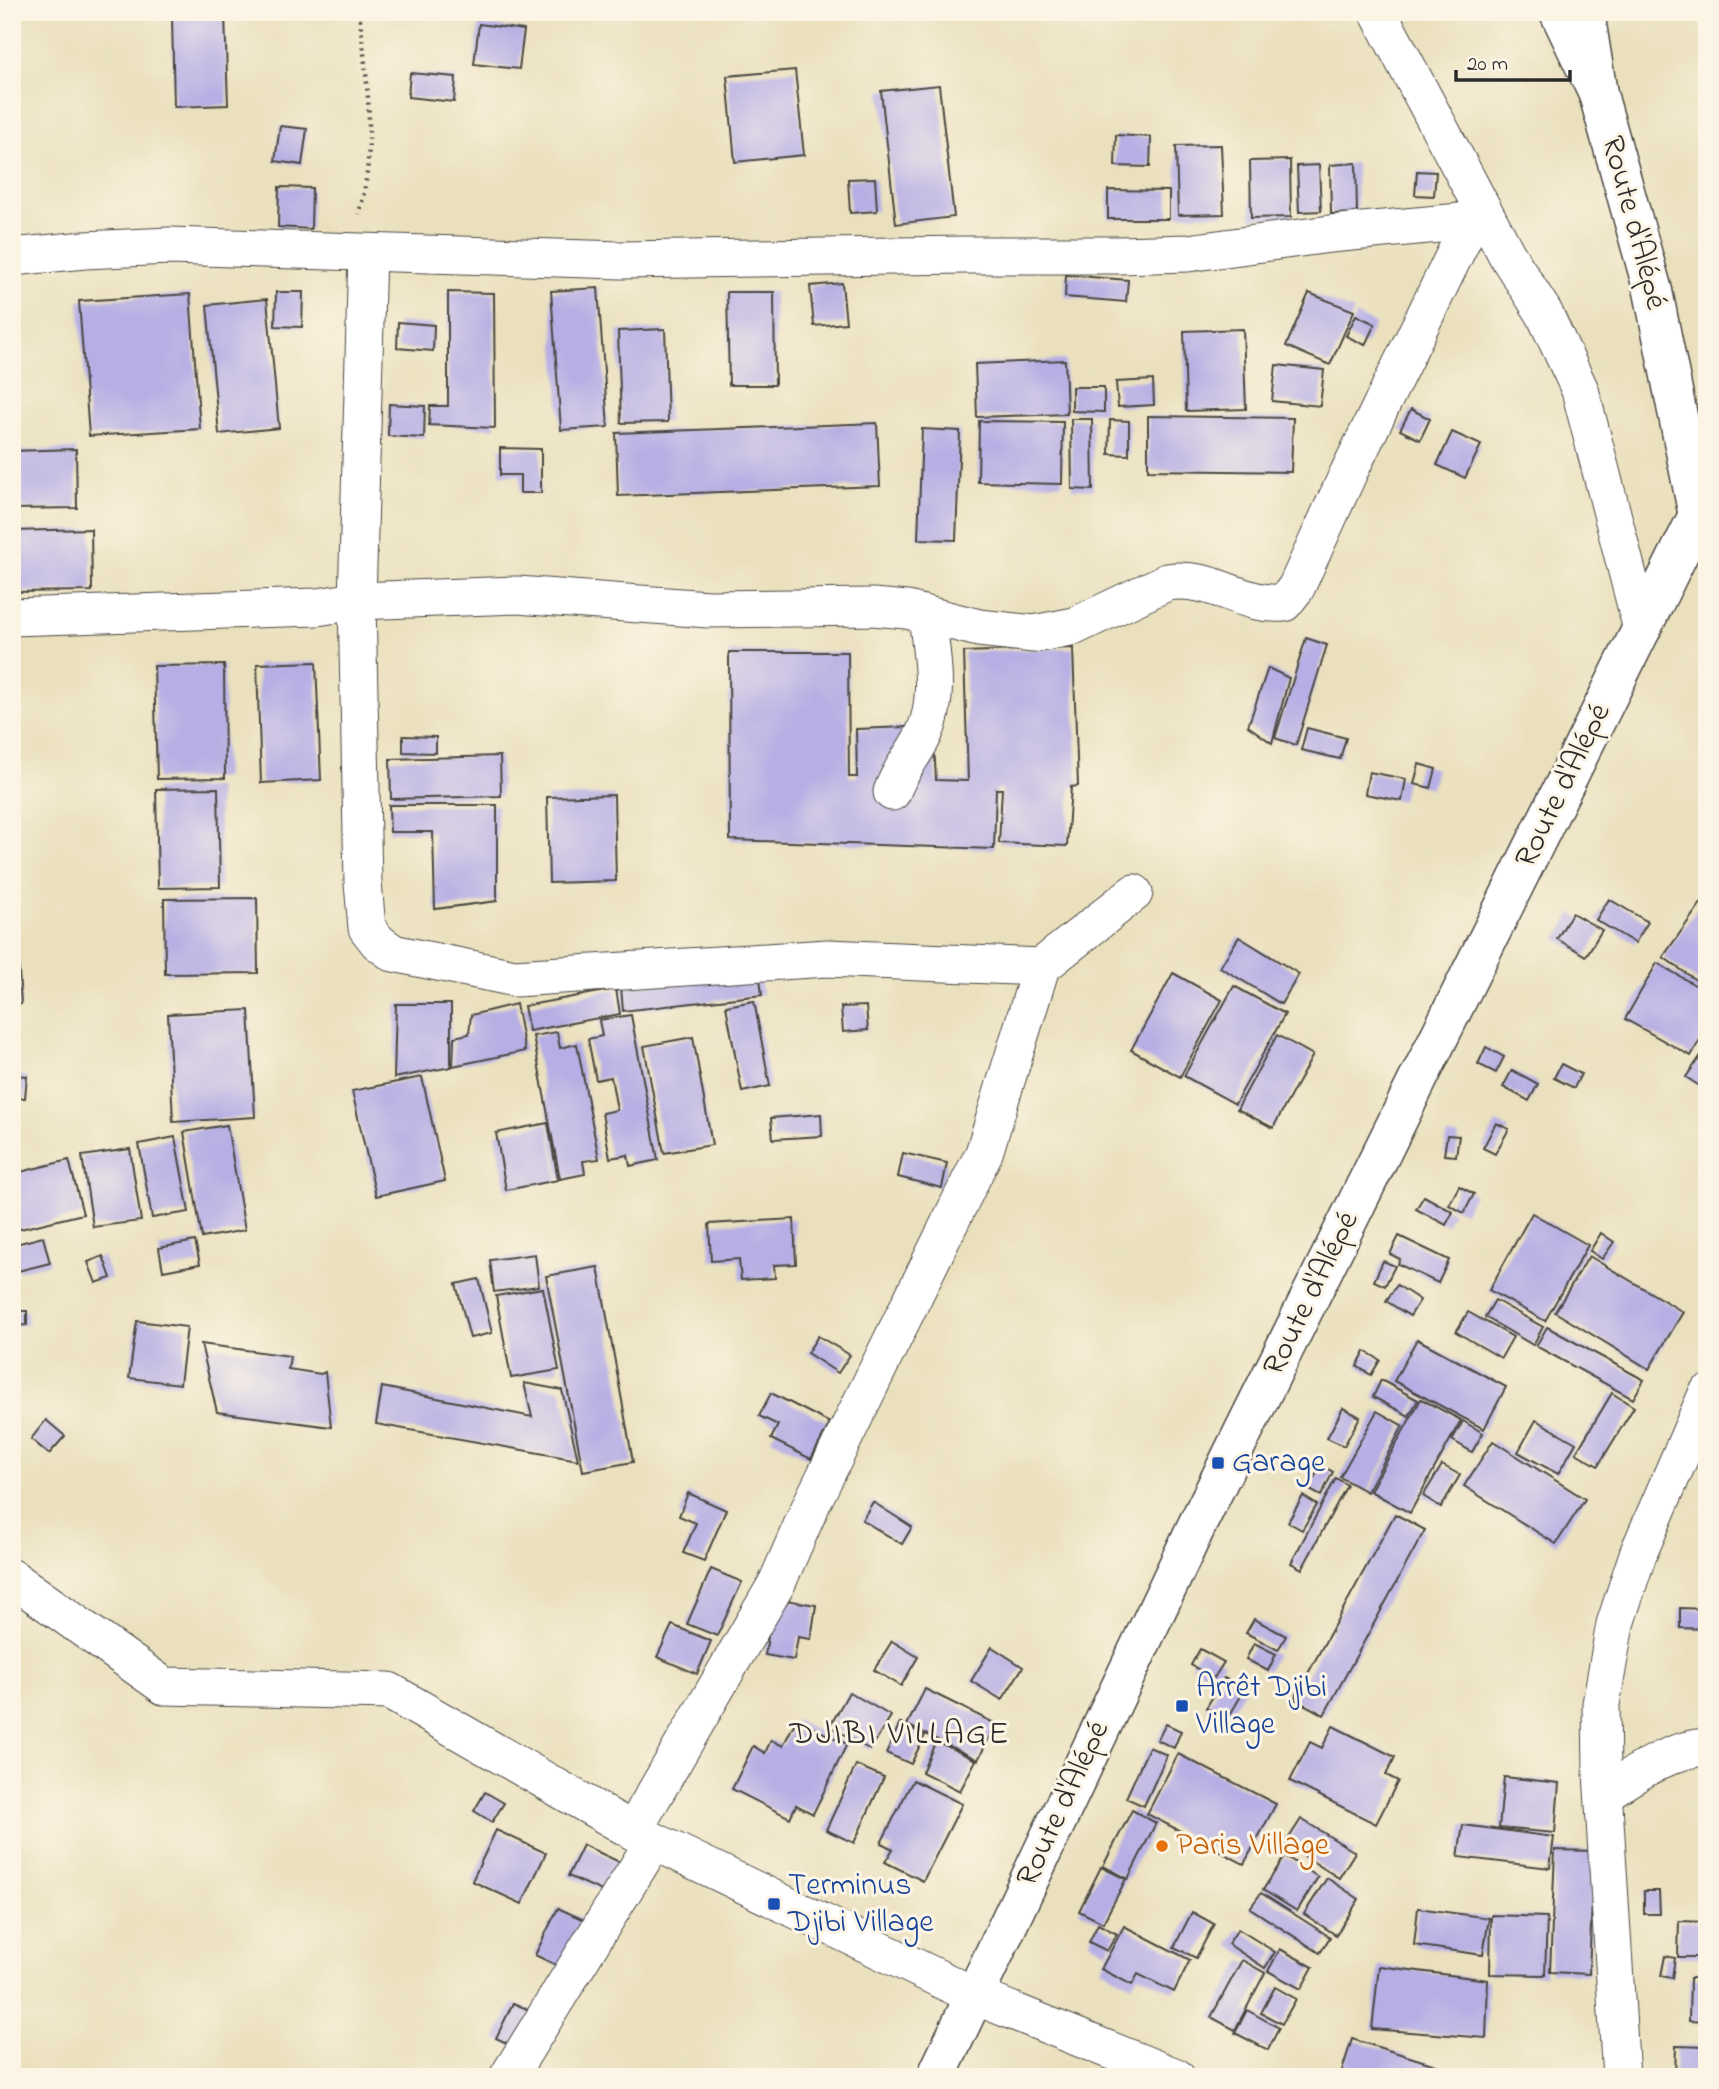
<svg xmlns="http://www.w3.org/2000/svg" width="1719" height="2089" font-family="'Indie Flower',sans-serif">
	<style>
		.building { fill: #b6aee4 }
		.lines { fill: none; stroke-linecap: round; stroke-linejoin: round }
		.street-casing { stroke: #484641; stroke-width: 39 }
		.secondary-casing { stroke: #484641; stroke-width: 41 }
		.highway-casing { stroke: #484641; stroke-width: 41 }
		.path { stroke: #484641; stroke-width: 4.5; stroke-dasharray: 2 5; stroke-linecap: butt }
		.street { stroke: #fff; stroke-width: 37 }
		.secondary { stroke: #fff; stroke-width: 38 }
		.highway { stroke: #fff; stroke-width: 38 }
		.transit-dot { fill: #1a4fb4; stroke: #fcf5e5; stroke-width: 2.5 }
		.food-dot { fill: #e8710a; stroke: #fcf5e5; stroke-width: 2.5 }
		.labels { text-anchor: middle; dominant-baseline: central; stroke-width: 6; stroke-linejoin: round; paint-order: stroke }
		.street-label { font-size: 32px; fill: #2b2b2b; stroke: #fcf5e5 }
		.transit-label { font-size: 32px; fill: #164399; stroke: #fcf5e5; text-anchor: start }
		.food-label { font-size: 32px; fill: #c56008; stroke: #fcf5e5; text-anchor: start }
		.neighbourhood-label { font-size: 33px; letter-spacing: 2px; fill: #2b2b2b; stroke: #fcf5e5 }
	</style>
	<rect width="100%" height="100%" fill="#fcf5e5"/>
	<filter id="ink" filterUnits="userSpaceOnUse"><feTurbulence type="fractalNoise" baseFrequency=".0143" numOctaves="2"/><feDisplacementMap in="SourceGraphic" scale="14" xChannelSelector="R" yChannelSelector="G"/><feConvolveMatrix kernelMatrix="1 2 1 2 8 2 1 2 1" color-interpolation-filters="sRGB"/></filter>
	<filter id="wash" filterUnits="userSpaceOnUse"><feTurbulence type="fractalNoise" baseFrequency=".00686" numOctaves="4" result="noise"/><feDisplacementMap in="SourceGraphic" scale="28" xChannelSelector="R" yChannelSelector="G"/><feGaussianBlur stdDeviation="1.57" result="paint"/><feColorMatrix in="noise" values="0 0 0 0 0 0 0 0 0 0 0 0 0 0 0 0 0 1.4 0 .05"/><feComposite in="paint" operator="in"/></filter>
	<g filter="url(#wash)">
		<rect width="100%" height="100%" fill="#eae0bd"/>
		<g id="blocks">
			<g class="building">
				<path d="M225,15l3,90 -54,2 -2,-90z"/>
				<path d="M479,24l45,6 -5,39 -45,-5z"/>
				<path d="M795,70l9,85 -69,7 -8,-86z"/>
				<path d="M410,73l46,4 -2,25 -46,-5z"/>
				<path d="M939,85l15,132 -58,7 -15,-133z"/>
				<path d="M280,126l27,3 -5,36 -27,-4z"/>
				<path d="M1116,135l35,2 -1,30 -35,-1z"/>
				<path d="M1221,145l3,69 -46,1 -2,-69z"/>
				<path d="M1290,160l1,57 -40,1 -1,-57z"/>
				<path d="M1356,163l1,50 -26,1 -1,-49z"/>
				<path d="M1319,165l2,46 -22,1 -2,-46z"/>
				<path d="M1417,171l19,1 -2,24 -19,-1z"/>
				<path d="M875,178l2,33 -27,2 -2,-34z"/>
				<path d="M279,187l33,1 -1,41 -33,-2z"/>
				<path d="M1108,190l61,1v28h-61z"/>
				<path d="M1066,275l62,5 -2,22 -61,-5z"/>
				<path d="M842,283l4,40 -32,3 -4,-40z"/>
				<path d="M598,288l10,139 -47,3 -10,-139z"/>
				<path d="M276,292h27l-1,35 -27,-1z"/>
				<path d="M448,292l46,1 1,135 -66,-3 1,-19h18z"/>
				<path d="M727,292h47l1,93h-46z"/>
				<path d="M1309,293l45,18 -24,54 -44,-19z"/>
				<path d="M190,294l10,135 -111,7 -10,-135z"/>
				<path d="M267,299l12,129 -60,6 -12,-129z"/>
				<path d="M1356,315l19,9 -10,21 -19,-9z"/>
				<path d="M398,322l36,3 -1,26 -36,-3z"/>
				<path d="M665,329l3,93 -47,1 -3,-92z"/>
				<path d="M1243,329l3,80 -60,2 -2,-80z"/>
				<path d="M1065,360l2,54 -90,3 -2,-53z"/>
				<path d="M1276,365l48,5 -4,36 -48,-5z"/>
				<path d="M1153,380l1,25 -36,2 -2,-25z"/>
				<path d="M1072,387h32v25l-32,-1z"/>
				<path d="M389,404l36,2 -1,32 -36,-2z"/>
				<path d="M1411,409l19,10 -10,21 -20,-10z"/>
				<path d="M1148,416l145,2 -2,54 -143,-2z"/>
				<path d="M1071,419h21l1,71 -21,-1z"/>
				<path d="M1110,420l19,1v34l-20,-1z"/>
				<path d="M979,421l84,1 -1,62 -84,-2z"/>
				<path d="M877,423l3,63 -262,10 -2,-63z"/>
				<path d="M922,429l38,2 -4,109 -38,-1z"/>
				<path d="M1452,432l29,13 -16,33 -28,-13z"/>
				<path d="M500,448l41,1v44h-21v-18h-20z"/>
				<path d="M76,449l1,59 -65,1v-58z"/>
				<path d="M91,529l1,62 -80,1v-61z"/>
				<path d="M1306,638l21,7 -31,100 -21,-7z"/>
				<path d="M1073,648l5,138 -7,1 -4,59 -68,-3 3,-54h-6l-2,60 -264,-9 -1,-188h119l1,125h8l-1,-48 77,-3 3,54 32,1 -4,-129z"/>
				<path d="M316,662l5,118 -60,3 -4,-119z"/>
				<path d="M224,665l1,113 -68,1 -3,-113z"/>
				<path d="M1268,668l21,10 -17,65 -24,-17z"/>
				<path d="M1307,728l39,10 -6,21 -39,-9z"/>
				<path d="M403,736l33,1v16l-33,-1z"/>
				<path d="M500,756l1,40 -110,3 -1,-40z"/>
				<path d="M1419,764l17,5 -5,19 -17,-4z"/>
				<path d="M1369,772l37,7 -4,22 -37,-7z"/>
				<path d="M218,788l2,99 -62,1 -2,-99z"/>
				<path d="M614,795l2,86 -67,2 -2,-86z"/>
				<path d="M389,805h108v96l-62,8 -2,-77h-43z"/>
				<path d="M257,898l1,75 -93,1 -1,-75z"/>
				<path d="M1609,899l39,23 -13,21 -39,-23z"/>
				<path d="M1701,903l6,4v81l-44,-31z"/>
				<path d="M1572,913l30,17 -16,26 -29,-17z"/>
				<path d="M1239,937l60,37 -18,30 -61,-37z"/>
				<path d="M12,954h6l3,50 -9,1z"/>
				<path d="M1657,963l50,29v35l-16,29 -66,-37z"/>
				<path d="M759,971l3,24 -139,16 -2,-24z"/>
				<path d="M1173,973l49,27 -42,77 -49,-27z"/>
				<path d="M1234,986l51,28 -50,90 -51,-28z"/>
				<path d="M616,989l4,25 -91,17 -5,-25z"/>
				<path d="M754,1001l16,85 -28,6 -16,-86z"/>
				<path d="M396,1004h55v63l-57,11z"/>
				<path d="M516,1004l9,47 -72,15 1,-29 15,-3 2,-19z"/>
				<path d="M866,1006l2,24 -25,2 -2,-25z"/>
				<path d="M249,1010l6,107 -82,5 -5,-108z"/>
				<path d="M631,1015l27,145 -28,6 -2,-11 -18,3 -8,-45 15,-3 -6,-33 -15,3 -8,-41 14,-3 -3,-16z"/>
				<path d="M557,1032l3,16 17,-4 22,115 -16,2 2,13 -25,5 -27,-143z"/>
				<path d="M1277,1035l36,20 -40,73 -36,-19z"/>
				<path d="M693,1037l19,108 -48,8 -20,-107z"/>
				<path d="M1486,1047l18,10 -8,16 -18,-9z"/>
				<path d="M1707,1047v44l-21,-14z"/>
				<path d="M1561,1064l20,10 -7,14 -20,-10z"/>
				<path d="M1512,1070l26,14 -9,17 -26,-14z"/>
				<path d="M12,1075l15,1 -2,22h-13z"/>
				<path d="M422,1077l23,104 -69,15 -24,-105z"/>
				<path d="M821,1114l1,22 -49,3 -2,-21z"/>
				<path d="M548,1123l10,57 -52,10 -10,-57z"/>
				<path d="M1496,1123l13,6 -14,25 -12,-6z"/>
				<path d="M227,1125l18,105 -43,8 -18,-106z"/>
				<path d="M1447,1135l12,1 -3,20 -12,-1z"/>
				<path d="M175,1137l14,75 -37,6 -13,-74z"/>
				<path d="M130,1149l11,72 -48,6 -11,-71z"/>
				<path d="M903,1153l44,10 -5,25 -44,-11z"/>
				<path d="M69,1160l14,54 -71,17v-57z"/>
				<path d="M1459,1186l15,8 -10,19 -15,-8z"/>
				<path d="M1424,1196l29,16 -7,13 -30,-16z"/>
				<path d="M1532,1213l56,32 -43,76 -56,-31z"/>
				<path d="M794,1219l2,45 -22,1 1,13 -34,2 -2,-21 -28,2 -2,-37z"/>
				<path d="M1601,1233l13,9 -12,17 -12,-8z"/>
				<path d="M1399,1236l50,24 -11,23 -40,-19 2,-5 -10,-5z"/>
				<path d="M43,1237l7,26 -32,8 -6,-26z"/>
				<path d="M195,1241l5,23 -37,7 -4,-23z"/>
				<path d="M535,1254l4,32 -45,6 -4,-32z"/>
				<path d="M103,1256l8,22 -15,5 -8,-21z"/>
				<path d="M1589,1256l94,56 -34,57 -94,-57z"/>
				<path d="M1383,1261l12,5 -10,20 -11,-5z"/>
				<path d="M598,1267l35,195 -50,9 -37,-195z"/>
				<path d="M479,1279l13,54 -22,5 -14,-54z"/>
				<path d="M1397,1285l23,15 -10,16 -24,-15z"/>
				<path d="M543,1288l16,82 -48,8 -15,-82z"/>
				<path d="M1495,1300l48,27 -10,18 -48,-28z"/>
				<path d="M12,1311h15v14l-15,1z"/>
				<path d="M1468,1312l45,25 -12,21 -45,-26z"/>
				<path d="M137,1321l50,6 -7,57 -51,-6z"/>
				<path d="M1547,1327l97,53 -11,19 -97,-53z"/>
				<path d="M818,1336l32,19 -12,18 -31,-20z"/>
				<path d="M1417,1339l89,48 -22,42 -90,-48z"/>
				<path d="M201,1344l89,12 -2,13 33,5 4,-2 6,55 -114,-15z"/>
				<path d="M1365,1351l15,9 -9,15 -14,-9z"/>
				<path d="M1381,1380l37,20 -9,16 -36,-19z"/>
				<path d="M524,1383l38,7 16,70 -202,-36 6,-37 150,30z"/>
				<path d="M771,1393l59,30 -19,36 -40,-20 7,-14 -19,-9z"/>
				<path d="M1612,1393l22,14 -36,59 -22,-13z"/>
				<path d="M1421,1399l40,21 -51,93 -40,-22z"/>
				<path d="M1343,1408l17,9 -16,29 -17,-8z"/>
				<path d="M1377,1411l26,15 -36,66 -27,-15z"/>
				<path d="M46,1420l19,16 -16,18 -18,-15z"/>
				<path d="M1536,1420l40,23 -18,31 -40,-22z"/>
				<path d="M1463,1421l20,12 -11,19 -20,-12z"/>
				<path d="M1493,1441l92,58 -29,45 -92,-58z"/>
				<path d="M1321,1465l12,7 -12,24 -13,-7z"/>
				<path d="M1442,1465l18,10 -19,32 -18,-11z"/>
				<path d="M1336,1478l11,7 -45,84 -11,-6z"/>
				<path d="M688,1493l38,17 -22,51 -21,-8 13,-30 -17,-7z"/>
				<path d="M1303,1496l14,9 -15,25 -14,-8z"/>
				<path d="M873,1502l39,25 -10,17 -40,-24z"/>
				<path d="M1395,1514l30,16 -101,185 -30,-16z"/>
				<path d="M711,1569l31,13 -25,54 -30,-12z"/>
				<path d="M774,1598l42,7 -5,34 -13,-2 -4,23 -29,-5z"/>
				<path d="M1680,1608l27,1v20l-27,-1z"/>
				<path d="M1254,1619l32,17 -8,14 -32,-17z"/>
				<path d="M672,1625l39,16 -14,33 -40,-17z"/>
				<path d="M892,1641l26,16 -17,29 -27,-16z"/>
				<path d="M1254,1643l22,11 -8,17 -22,-12z"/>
				<path d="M992,1647l31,20 -21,33 -31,-19z"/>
				<path d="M1200,1649l24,13 -10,16 -23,-13z"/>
				<path d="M1224,1678l21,11 -18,31 -21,-12z"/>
				<path d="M925,1689l71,35 -18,36 -71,-35z"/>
				<path d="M849,1692l42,24 -21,34 -40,-24z"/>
				<path d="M796,1720l51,24 -34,70 -17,-9 -6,13 -58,-29 21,-43 12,7 6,-13 12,6z"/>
				<path d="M900,1723l25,12 -14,29 -25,-11z"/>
				<path d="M1166,1724l15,7 -7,17 -17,-8z"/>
				<path d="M1333,1726l62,31 -9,18 12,6 -22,43 -86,-43 20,-39 12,6z"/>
				<path d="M936,1741l40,19 -16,31 -38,-19z"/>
				<path d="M1149,1747l18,8 -23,51 -18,-8z"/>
				<path d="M1178,1754l98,50 -32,60 -97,-50z"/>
				<path d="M856,1765l28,12 -30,66 -28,-13z"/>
				<path d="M1504,1777l55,6 -4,50 -56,-5z"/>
				<path d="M913,1780l49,24 -39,77 -38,-19 8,-13 -12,-6z"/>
				<path d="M485,1792l19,11 -12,19 -18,-11z"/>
				<path d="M1132,1810l24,13 -28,56 -25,-13z"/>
				<path d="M1301,1819l54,33 -16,26 -54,-34z"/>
				<path d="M1463,1825l91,12 -4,31 -92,-11z"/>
				<path d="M496,1830l50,23 -24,51 -50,-23z"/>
				<path d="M583,1845l45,21 -15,30 -45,-20z"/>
				<path d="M1555,1850l39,1 -5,123 -39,-2z"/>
				<path d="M1285,1856l33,21 -21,34 -34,-21z"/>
				<path d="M1101,1867l25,12 -23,44 -24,-12z"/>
				<path d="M1327,1878l32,21 -23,36 -32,-21z"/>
				<path d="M1644,1891h15l1,23h-16z"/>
				<path d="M1261,1893l69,44 -10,16 -70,-45z"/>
				<path d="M558,1908l26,12 -22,48 -27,-13z"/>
				<path d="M1418,1908l71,10 -6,37 -69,-10z"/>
				<path d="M1192,1912l22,12 -18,34 -22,-11z"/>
				<path d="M1491,1915l56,2 -2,58 -55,-1z"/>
				<path d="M1679,1921l28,1v35h-29z"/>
				<path d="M1098,1924l19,10 -10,17 -18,-9z"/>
				<path d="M1124,1926l66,34 -16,32 -36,-18 -6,11 -31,-16z"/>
				<path d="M1238,1929l37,23 -10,16 -37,-24z"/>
				<path d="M1280,1949l33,18 -12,22 -33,-18z"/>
				<path d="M1665,1956l10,2 -3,20 -11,-2z"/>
				<path d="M1242,1960l23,13 -30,57 -24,-13z"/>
				<path d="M1379,1966l109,14 -2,58 -114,-9z"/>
				<path d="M1690,1978h17v44l-18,-1z"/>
				<path d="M1275,1987l21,12 -14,25 -21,-11z"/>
				<path d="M513,2003l21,9 -17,36 -21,-10z"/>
				<path d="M1247,2010l32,18 -11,22 -33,-17z"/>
				<path d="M1352,2039l119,37v1h-131z"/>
				<path d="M1676,2046l31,1v30h-32z"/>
			</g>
		</g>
	</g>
	<g filter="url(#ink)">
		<use href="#blocks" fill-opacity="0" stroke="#484641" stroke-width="2"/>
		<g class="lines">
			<defs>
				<g id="street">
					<path d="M1378,12l129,243 37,58 36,77 62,239"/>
					<path d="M367,253l-10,348 6,282 4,45 11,14 15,11 122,25 312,-20 214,9"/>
					<path d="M12,257l73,-7 84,-4 452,14 345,-5h152l70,-2 142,-19 141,-13 15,-5"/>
					<path d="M12,617l305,-10 40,-6 160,-6 191,14 165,-2 34,3 72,18 55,6 41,-8 92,-44c46,-7 74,25 117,21l12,-15 52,-114 123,-253"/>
					<path d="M892,792c8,-23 22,-37 32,-58 17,-36 7,-81 3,-119"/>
					<path d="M12,1578l152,108 225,5 244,140 340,164 203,82"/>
					<path d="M1605,1793c29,-18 67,-45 102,-46"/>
					<path d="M633,1831l144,-248 34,-78 173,-352 57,-186 93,-74"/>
					<path d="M508,2077l146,-236"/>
					<path d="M1621,2077l-19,-304 -1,-69 14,-80 23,-70 69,-160"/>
				</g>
				<g id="secondary">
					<path d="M1585,12l13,82 55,197 45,225"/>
					<path d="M936,2077l261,-552 510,-1028"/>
				</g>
				<path id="highway" d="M1559,12l39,82"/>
			</defs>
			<use href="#street" class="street-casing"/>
			<use href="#secondary" class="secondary-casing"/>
			<use href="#highway" class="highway-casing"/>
			<path class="path" d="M359,12c8,65 18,139 0,202"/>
			<use href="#street" class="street"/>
			<use href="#secondary" class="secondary"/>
			<use href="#highway" class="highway"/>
		</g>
	</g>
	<g class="transit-dot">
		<rect x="1211" y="1456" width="14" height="14" rx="3.5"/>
		<rect x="1175" y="1699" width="14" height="14" rx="3.5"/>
		<rect x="767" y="1897" width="14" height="14" rx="3.5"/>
	</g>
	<circle class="food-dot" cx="1162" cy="1846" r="7"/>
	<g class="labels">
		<g class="street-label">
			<text transform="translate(1633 223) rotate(75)">Route d'Alépé</text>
			<text transform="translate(1564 786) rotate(-64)">Route d'Alépé</text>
			<text transform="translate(1312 1294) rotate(-64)">Route d'Alépé</text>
			<text transform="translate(1064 1804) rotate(-65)">Route d'Alépé</text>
		</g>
		<g class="transit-label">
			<text x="1232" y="1463">Garage</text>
			<text x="1196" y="1688">Arrêt Djibi<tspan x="1196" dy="37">Village</tspan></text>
			<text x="788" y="1886">Terminus<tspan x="788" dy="37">Djibi Village</tspan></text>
		</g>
		<g class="food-label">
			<text x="1176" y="1846">Paris Village</text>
		</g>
		<g class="neighbourhood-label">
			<text x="900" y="1735">DJIBI VILLAGE</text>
		</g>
	</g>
	<rect width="1719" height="2089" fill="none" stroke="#fcf5e5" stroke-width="42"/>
	<path d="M1456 70v10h114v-10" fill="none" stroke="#2b2b2b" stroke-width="3.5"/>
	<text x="1467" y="70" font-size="21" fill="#2b2b2b" stroke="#fcf5e5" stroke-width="5" paint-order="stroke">20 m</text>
</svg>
